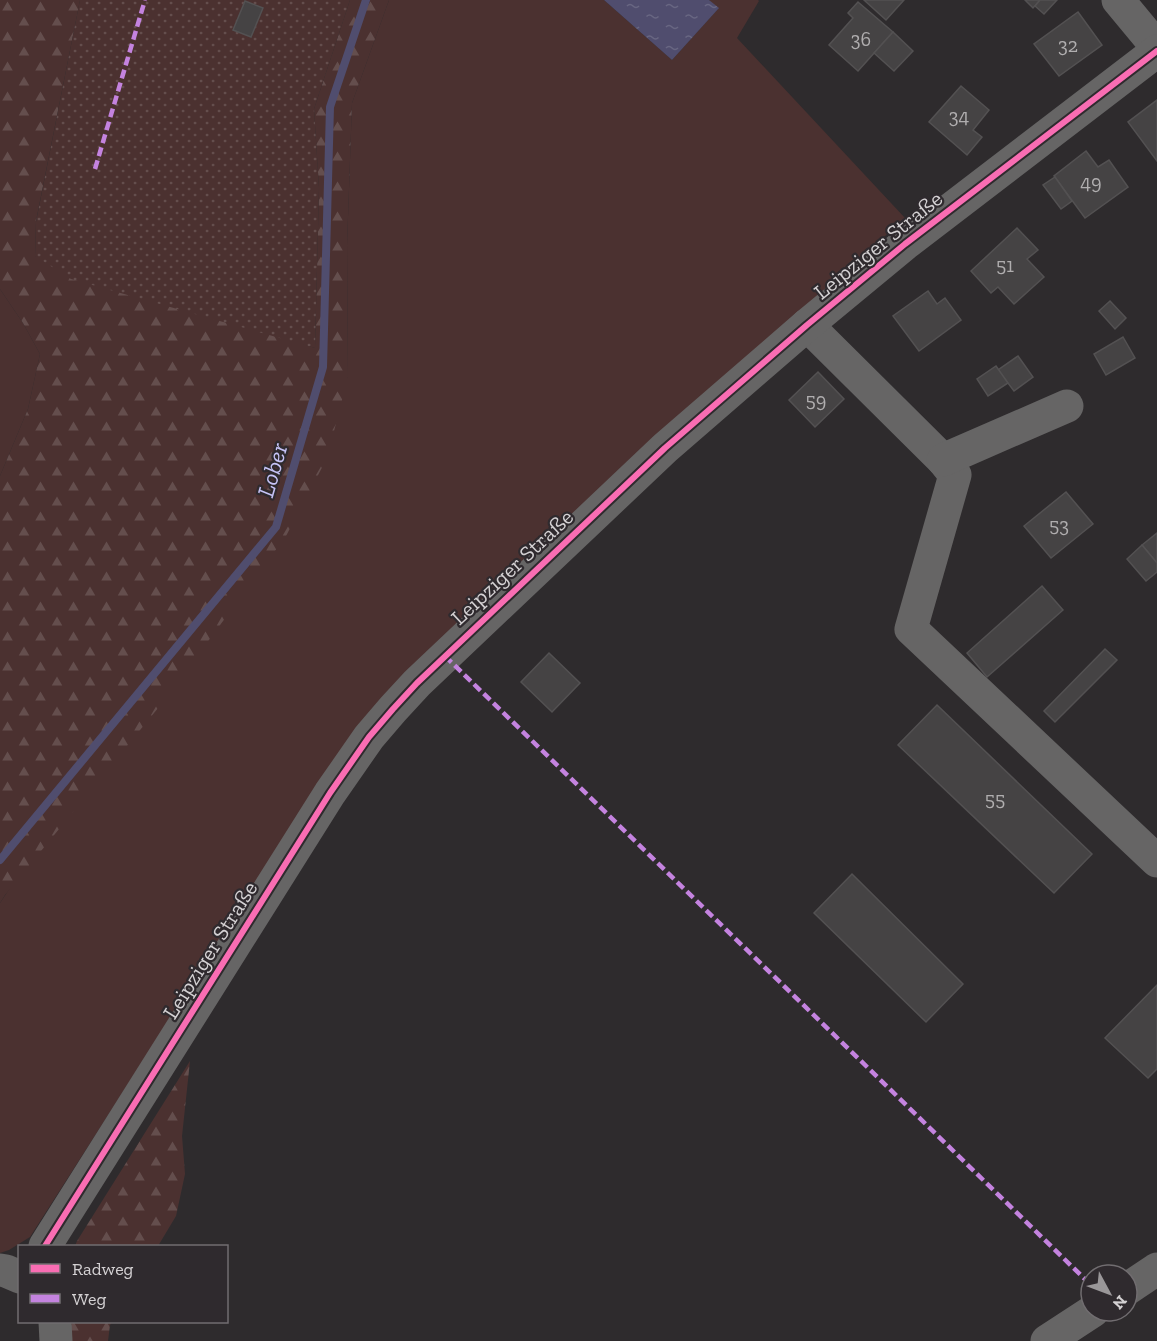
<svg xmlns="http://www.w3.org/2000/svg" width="1157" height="1341" font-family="'Zilla Slab',serif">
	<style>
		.grass { fill: #4b3130 }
		.forest { fill: url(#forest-firs) }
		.garden { fill: url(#garden-dots) }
		.water { fill: url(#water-ripples) }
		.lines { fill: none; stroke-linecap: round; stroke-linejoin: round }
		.stream { stroke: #504d6e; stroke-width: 8 }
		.building { fill: #454344; stroke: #535152; stroke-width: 1.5 }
		.minor { stroke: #666565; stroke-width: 33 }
		.quiet { stroke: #c483df; stroke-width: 4.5; stroke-dasharray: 9 4.5; stroke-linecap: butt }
		.cycleway-casing { stroke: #2f2a2e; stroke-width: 10 }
		.cycleway { stroke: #f96db3; stroke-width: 6 }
		.labels { text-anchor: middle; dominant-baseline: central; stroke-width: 4.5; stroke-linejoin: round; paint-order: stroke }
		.number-label { font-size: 20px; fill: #b0aeaf }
		.street-label { font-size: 22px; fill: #d4d1d3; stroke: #2f2a2e }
		.water-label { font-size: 24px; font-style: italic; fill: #c6c3f6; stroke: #2f2a2e }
	</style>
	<defs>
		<pattern id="forest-firs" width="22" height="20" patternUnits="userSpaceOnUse" patternTransform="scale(1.5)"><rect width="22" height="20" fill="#4b3130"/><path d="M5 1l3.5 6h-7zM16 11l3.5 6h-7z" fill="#644e4d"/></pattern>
		<pattern id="garden-dots" width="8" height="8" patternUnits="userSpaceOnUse" patternTransform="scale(1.5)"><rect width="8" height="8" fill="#4b3130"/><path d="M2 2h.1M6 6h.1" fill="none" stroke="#644e4d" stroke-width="1.8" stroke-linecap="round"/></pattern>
		<pattern id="water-ripples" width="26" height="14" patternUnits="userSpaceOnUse" patternTransform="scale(1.5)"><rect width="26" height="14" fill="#504d6e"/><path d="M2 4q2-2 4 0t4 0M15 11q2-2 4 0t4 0" fill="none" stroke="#686682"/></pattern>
	</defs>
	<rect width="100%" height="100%" fill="#2e2b2d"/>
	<g class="grass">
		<path d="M389,0h215l68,60 46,-51 -9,-9h49l1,1 -22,37 168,180 -73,66 -501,483 -301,470 -21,13 -9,3v-350l348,-526 -1,-132 5,-142z"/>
		<path d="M0,289l23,34 17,31 -12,55 -28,67z"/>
	</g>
	<g class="forest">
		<path d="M0,0h80l-44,221 -1,35 280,92 4,-160 -5,-79 36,-109h39l-37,103 -5,142 1,132 -21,81 -41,78 -123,166 -158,193 -5,8v-427l28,-67 12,-55 -17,-31 -23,-34z"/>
		<path d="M190,1061l-8,75 3,38 -9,42 -18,30h-83l2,-5z"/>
		<path d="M69,1322h43l-2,3 -2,16h-36z"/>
	</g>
	<path class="garden" d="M80,0h270l-36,109 5,79 -4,160 -244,-69 -36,-23 1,-34z"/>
	<path class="water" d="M604,0h105l10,8 -47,52z"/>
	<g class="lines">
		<path class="stream" d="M0,860l276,-333 47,-160 7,-260 36,-107"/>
	</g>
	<g class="building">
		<path d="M864,0h40l-18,20z"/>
		<path d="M1025,0h15l-7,8z"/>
		<path d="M1040,0h17l-13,14 -9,-8z"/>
		<path d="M245,1l18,7 -12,29 -18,-7z"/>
		<path d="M858,2l35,30 -35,39 -29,-26 24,-27 -5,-5z"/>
		<path d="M1078,12l24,33 -43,31 -25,-32z"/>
		<path d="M893,32l20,19 -19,20 -20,-18z"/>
		<path d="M961,86l28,24 -16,20 9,7 -15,18 -38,-33z"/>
		<path d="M1157,100v61l-29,-39z"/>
		<path d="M1086,151l12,16 11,-7 19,27 -43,31 -31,-42z"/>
		<path d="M1055,177l17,24 -11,8 -18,-24z"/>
		<path d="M1017,228l21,22 -11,9 17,18 -30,27 -16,-17 -7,6 -20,-22z"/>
		<path d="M928,291l9,13 8,-6 16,22 -42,31 -26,-35z"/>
		<path d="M1110,301l16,17 -11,11 -16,-18z"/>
		<path d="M1123,337l12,21 -29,17 -12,-21z"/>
		<path d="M1018,356l15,21 -19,14 -16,-21z"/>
		<path d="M996,366l12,17 -20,13 -11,-17z"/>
		<path d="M818,372l26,27 -29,28 -26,-27z"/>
		<path d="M1066,492l27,32 -42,34 -27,-32z"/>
		<path d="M1157,533v30l-15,-18z"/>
		<path d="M1142,545l15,18v9l-11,9 -19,-22z"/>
		<path d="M1042,586l21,24 -76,67 -20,-24z"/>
		<path d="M1105,649l12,11 -62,62 -11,-11z"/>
		<path d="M549,653l31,30 -28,29 -31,-30z"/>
		<path d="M937,705l155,149 -38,39 -156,-148z"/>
		<path d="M852,874l111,110 -37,38 -112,-109z"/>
		<path d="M1157,985v84l-9,9 -43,-40z"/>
	</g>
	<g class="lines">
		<g class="minor">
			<path d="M1118,0l39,47"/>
			<path d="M807,325l136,135 12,15 -44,154 246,232"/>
			<path d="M943,460l124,-54"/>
			<path d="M45,1246l285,-453 39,-56 24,-28 24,-26 248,-235 142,-123 98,-81 252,-193"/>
			<path d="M0,1270l6,1 14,6"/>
			<path d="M1127,1289l30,-20"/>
			<path d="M55,1322l1,19"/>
			<path d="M1047,1341l46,-30"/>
		</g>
		<g class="quiet">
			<path d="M95,169l50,-169"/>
			<path d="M445,656l646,629"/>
		</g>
		<defs>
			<path id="cycleway" d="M45,1246l285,-453 39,-56 24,-28 24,-26 248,-235 142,-123 98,-81 252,-193"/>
		</defs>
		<use href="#cycleway" class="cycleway-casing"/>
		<use href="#cycleway" class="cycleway"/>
	</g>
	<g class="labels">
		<g class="number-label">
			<text x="861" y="39">36</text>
			<text x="1068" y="45">32</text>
			<text x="959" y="116">34</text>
			<text x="1091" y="182">49</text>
			<text x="1005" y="265">51</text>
			<text x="816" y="400">59</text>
			<text x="1059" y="525">53</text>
			<text x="995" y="799">55</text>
		</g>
		<g class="street-label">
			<text transform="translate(878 245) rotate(-39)">Leipziger Straße</text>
			<text transform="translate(512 567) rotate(-43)">Leipziger Straße</text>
			<text transform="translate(210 950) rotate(-58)">Leipziger Straße</text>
		</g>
		<g class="water-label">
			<text transform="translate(272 470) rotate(-74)">Lober</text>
		</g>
	</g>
	<rect x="18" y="1245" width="210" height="78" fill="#2f2a2e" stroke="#716d70" stroke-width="1.5"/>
	<rect x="30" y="1264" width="30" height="9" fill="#f96db3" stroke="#716d70" stroke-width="1.5"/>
	<text x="72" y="1275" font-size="18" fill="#d4d1d3">Radweg</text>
	<rect x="30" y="1294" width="30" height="9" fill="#c483df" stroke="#716d70" stroke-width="1.5"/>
	<text x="72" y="1305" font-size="18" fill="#d4d1d3">Weg</text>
	<g transform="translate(1109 1293) rotate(131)"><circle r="28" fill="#2f2a2e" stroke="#716d70" stroke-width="1.5"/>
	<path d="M0-4.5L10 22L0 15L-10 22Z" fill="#9a9799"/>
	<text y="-9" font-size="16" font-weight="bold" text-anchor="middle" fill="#d4d1d3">N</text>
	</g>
</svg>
